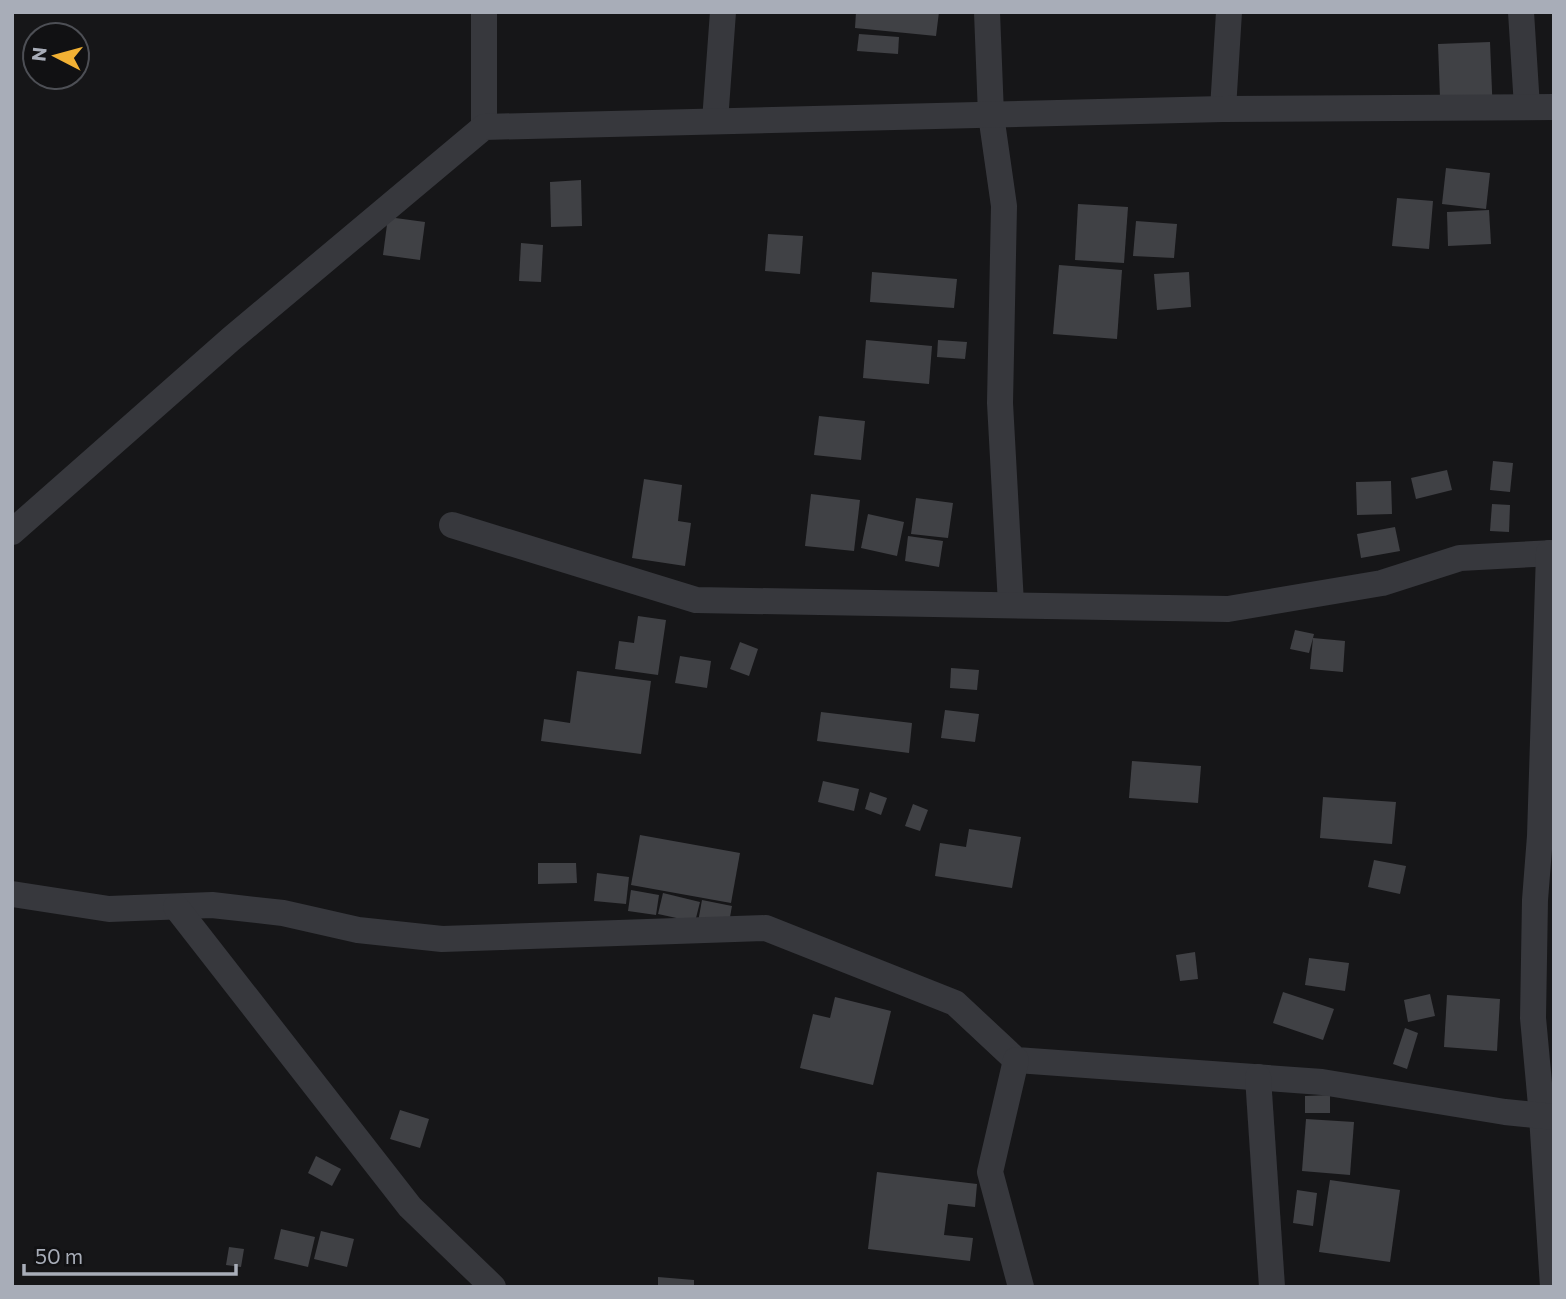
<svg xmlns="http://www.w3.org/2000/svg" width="1566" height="1299" font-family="Commissioner,sans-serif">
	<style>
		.building { fill: #404145 }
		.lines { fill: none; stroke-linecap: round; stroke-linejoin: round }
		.minor { stroke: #37383d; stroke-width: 26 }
	</style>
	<rect width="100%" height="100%" fill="#161618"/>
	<g class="building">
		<path d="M856,12h83l-3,24 -81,-8z"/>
		<path d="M859,34l40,3 -1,17 -41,-3z"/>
		<path d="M1490,42l3,74 -53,-18 -2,-54z"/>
		<path d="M1446,168l44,5 -4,36 -44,-5z"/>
		<path d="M581,180l1,46 -31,1 -1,-45z"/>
		<path d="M1397,198l36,3 -4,48 -37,-3z"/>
		<path d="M1078,204l50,3 -4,56 -49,-3z"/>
		<path d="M1489,210l2,34 -43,2 -1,-34z"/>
		<path d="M388,217l37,5 -5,38 -37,-5z"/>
		<path d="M1136,221l41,3 -3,34 -41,-2z"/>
		<path d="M768,234l35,2 -3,38 -35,-3z"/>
		<path d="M521,243l22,2 -2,37 -22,-1z"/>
		<path d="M1059,265l63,5 -5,69 -64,-5z"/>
		<path d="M872,272l85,7 -3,29 -84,-6z"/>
		<path d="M1189,272l2,35 -34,3 -3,-36z"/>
		<path d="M866,340l66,6 -3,38 -66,-6z"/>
		<path d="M938,340l29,2 -2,17 -28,-2z"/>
		<path d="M819,416l46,5 -4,39 -47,-5z"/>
		<path d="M1493,461l20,2 -3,29 -20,-2z"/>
		<path d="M1447,470l5,20 -36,9 -5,-21z"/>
		<path d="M644,479l38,6 -4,36 13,2 -6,43 -53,-8z"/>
		<path d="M1391,481l1,33 -35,1 -1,-33z"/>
		<path d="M811,494l49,6 -6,51 -49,-5z"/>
		<path d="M916,498l37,5 -5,35 -37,-4z"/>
		<path d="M1492,504l18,1 -1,27 -19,-1z"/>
		<path d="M868,514l36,8 -7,34 -36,-8z"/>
		<path d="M1395,527l5,24 -39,7 -4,-24z"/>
		<path d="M908,536l35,5 -4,26 -34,-6z"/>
		<path d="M638,616l28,4 -8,55 -43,-6 4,-28 15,2z"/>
		<path d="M1295,630l19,4 -1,4 32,3 -2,31 -33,-3 3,-31 -4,15 -19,-4z"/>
		<path d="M740,642l18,7 -9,27 -19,-7z"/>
		<path d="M680,656l31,5 -4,27 -32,-5z"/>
		<path d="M951,668l28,2 -2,20 -27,-2z"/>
		<path d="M577,671l74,10 -10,73 -100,-13 3,-22 26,4z"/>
		<path d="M945,710l34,4 -4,28 -34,-4z"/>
		<path d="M821,712l91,11 -3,30 -92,-12z"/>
		<path d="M1132,761l69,5 -3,37 -69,-5z"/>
		<path d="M823,781l36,8 -5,22 -36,-9z"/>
		<path d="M870,792l17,6 -6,17 -16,-6z"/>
		<path d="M1323,797l73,5 -4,42 -72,-6z"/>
		<path d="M913,804l15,6 -8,21 -15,-5z"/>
		<path d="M969,829l52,8 -9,51 -77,-12 5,-33 26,4z"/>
		<path d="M640,835l100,18 -9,50 -100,-18z"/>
		<path d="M1374,860l32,6 -6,28 -32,-7z"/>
		<path d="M538,863h38l1,20 -39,1z"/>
		<path d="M597,873l32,4 -3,27 -32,-3z"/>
		<path d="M631,890l28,5 -3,20 -28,-4z"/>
		<path d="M663,893l37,9 -5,20 -37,-8z"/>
		<path d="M702,900l30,6 -4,22 -30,-6z"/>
		<path d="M1195,952l3,27 -18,2 -4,-26z"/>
		<path d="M1309,958l40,5 -4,28 -40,-6z"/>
		<path d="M1283,992l51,17 -11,31 -50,-17z"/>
		<path d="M1430,994l5,22 -27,6 -4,-22z"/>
		<path d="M1447,995l53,4 -3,52 -53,-4z"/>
		<path d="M835,997l56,14 -18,74 -73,-17 13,-54 17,4z"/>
		<path d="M1405,1028l13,5 -11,36 -14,-5z"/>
		<path d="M1330,1095v18h-25v-17z"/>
		<path d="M400,1110l29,9 -9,29 -30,-9z"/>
		<path d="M1306,1119l48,3 -4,53 -48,-4z"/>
		<path d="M316,1156l25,13 -9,17 -24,-13z"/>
		<path d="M877,1172l100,12 -2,23 -27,-3 -4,31 29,3 -3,23 -102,-12z"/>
		<path d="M1330,1180l70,10 -10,72 -71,-10z"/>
		<path d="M1297,1190l20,3 -4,33 -20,-3z"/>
		<path d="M281,1229l34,8 -7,30 -34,-8z"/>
		<path d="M321,1231l33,8 -7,28 -33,-8z"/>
		<path d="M229,1247l15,2 -3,18 -15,-2z"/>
		<path d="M658,1277l36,3v7h-36z"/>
	</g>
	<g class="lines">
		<g class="minor">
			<path d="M484,12v115"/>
			<path d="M987,12l4,103 13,91 -4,197 11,201"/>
			<path d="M1521,12l6,95"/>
			<path d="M1223,109l6,-97"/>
			<path d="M715,121l8,-109"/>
			<path d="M452,525l244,75 532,9 154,-26 78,-25 94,-5"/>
			<path d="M12,532l219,-193 253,-212 739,-18 331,-2"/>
			<path d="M1549,553l-9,283 -5,64 -2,118 9,98 11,171"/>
			<path d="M12,894l97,15 103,-4 71,8 75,17 84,9 324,-11 189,75 61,57 306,22 183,30 49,5"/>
			<path d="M176,907l234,300 83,80"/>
			<path d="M1016,1060l-26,112 31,115"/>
			<path d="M1258,1077l14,210"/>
		</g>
	</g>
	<rect width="1566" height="1299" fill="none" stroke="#a8adb8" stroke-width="28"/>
	<g transform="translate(56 56) rotate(276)"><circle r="33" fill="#111113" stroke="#4d4f55" stroke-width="2"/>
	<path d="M0-5L12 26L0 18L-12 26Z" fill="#f2b134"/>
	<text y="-10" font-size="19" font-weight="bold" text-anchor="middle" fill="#a8adb8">N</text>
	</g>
	<path d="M24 1264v10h212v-10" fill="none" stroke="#a8adb8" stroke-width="3.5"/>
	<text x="35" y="1264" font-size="21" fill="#a8adb8" stroke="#111113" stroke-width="5" paint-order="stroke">50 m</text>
</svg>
